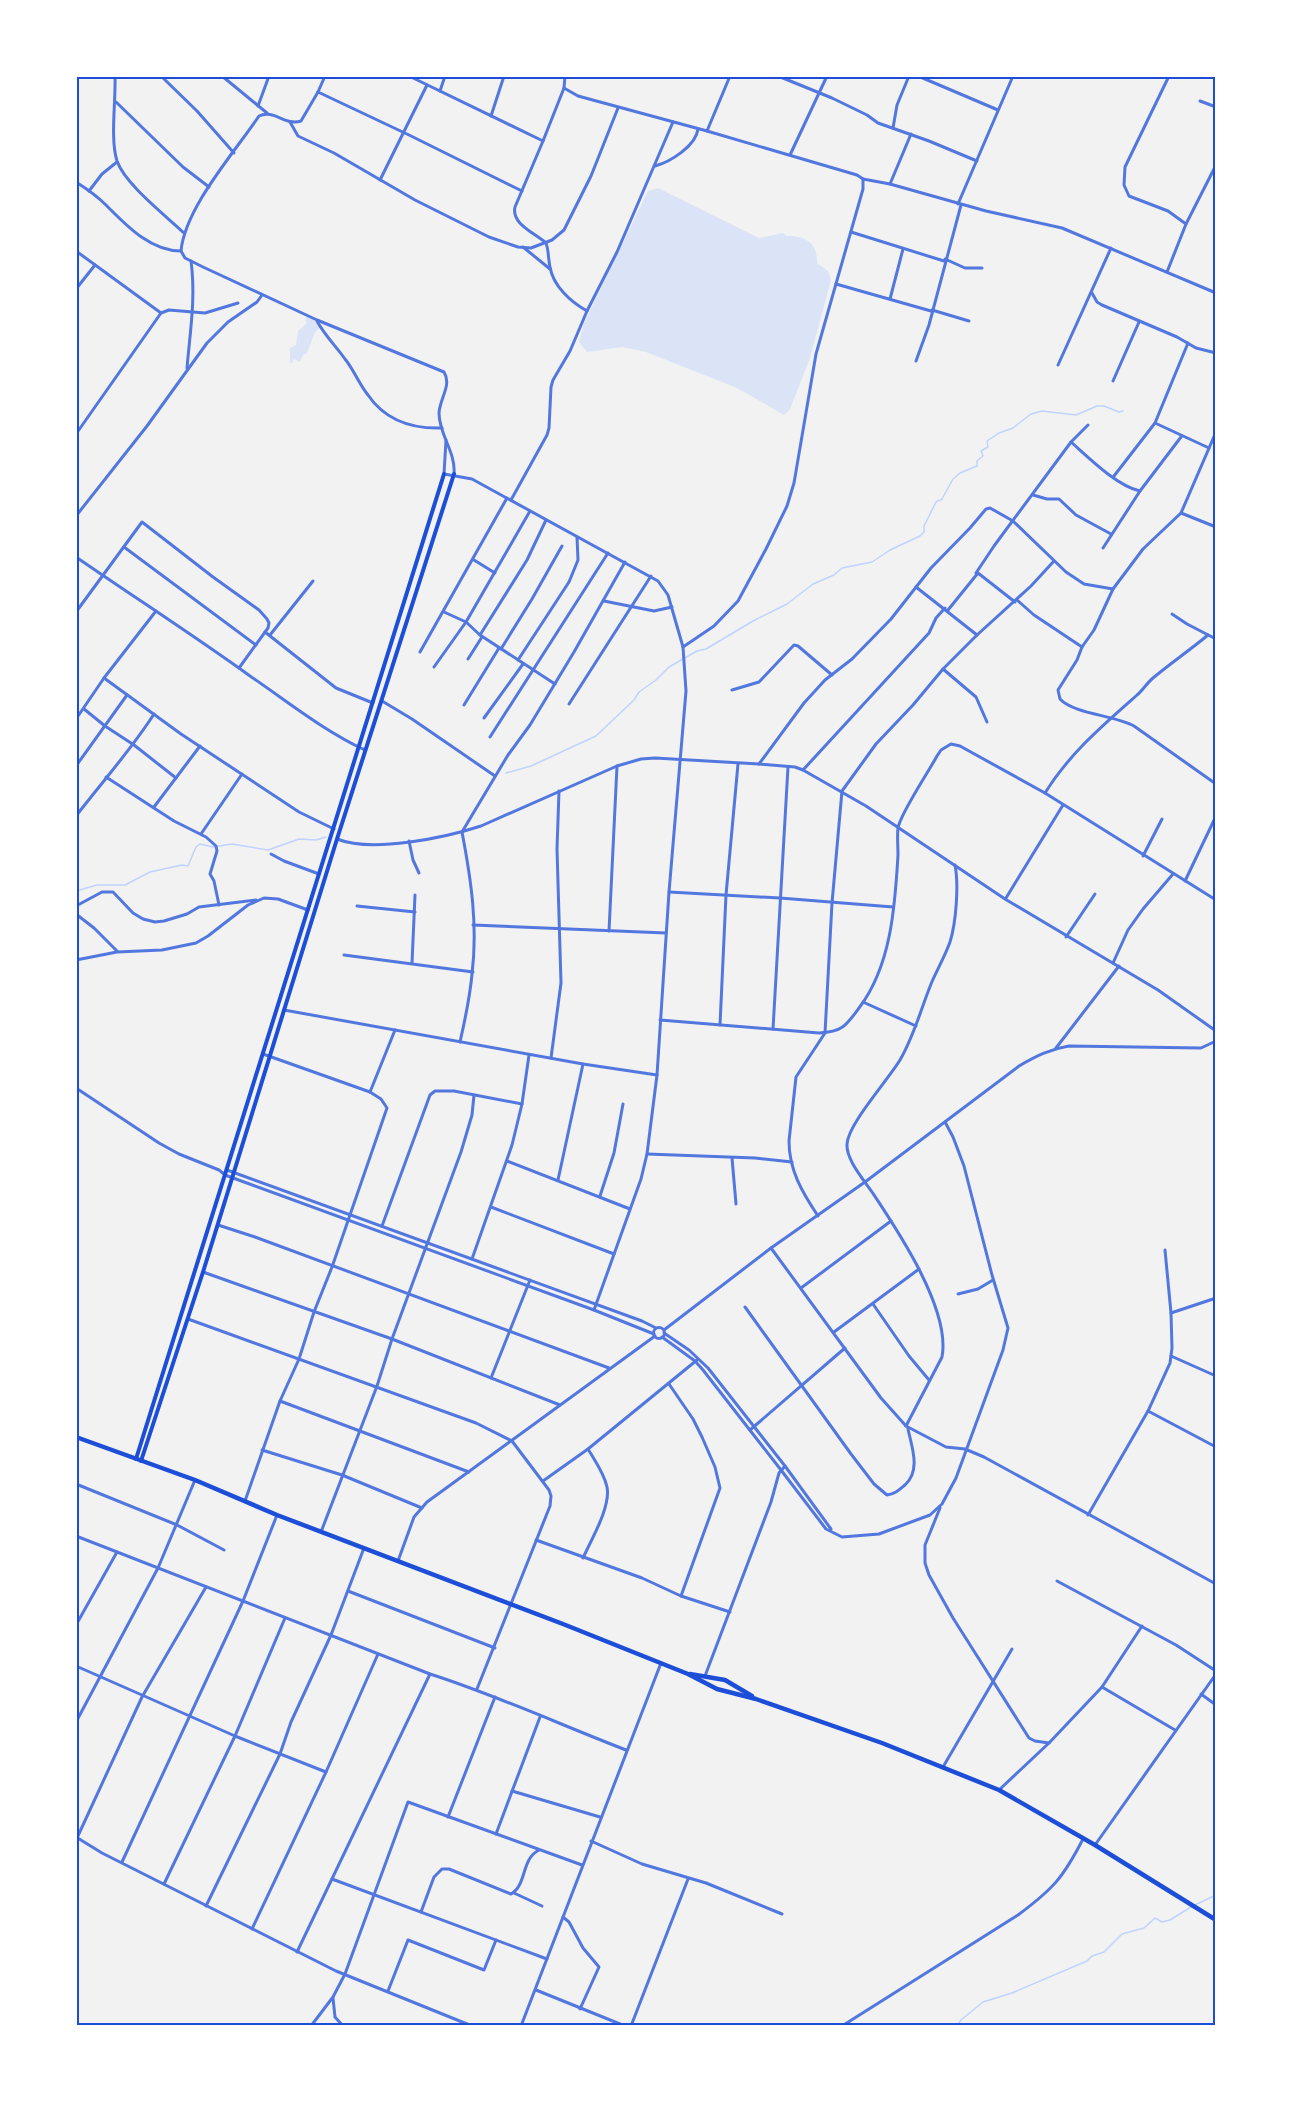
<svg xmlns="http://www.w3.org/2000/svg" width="1292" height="2102" font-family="Georgia,serif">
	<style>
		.green { fill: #dbe4f7 }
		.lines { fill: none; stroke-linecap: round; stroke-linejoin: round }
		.stream { stroke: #bfd3fe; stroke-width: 1.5 }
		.minor { stroke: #5277de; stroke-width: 3 }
		.tertiary { stroke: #5277de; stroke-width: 3 }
		.secondary { stroke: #1d4ed8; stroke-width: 4 }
		.trunk { stroke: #1d4ed8; stroke-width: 4.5 }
		.neatline { fill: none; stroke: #1d4ed8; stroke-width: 2 }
	</style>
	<rect width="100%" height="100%" fill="#f2f2f2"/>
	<g class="green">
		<path d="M658,188l101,50 24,-5 3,3c19,-1 32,7 31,27l11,8 3,9 -21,78 -20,51 -6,6 -47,-27 -91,-36 -24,-5 -35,5 -8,-10 5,-19 64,-132z"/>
		<path d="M307,316l8,5 5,7 -5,4 -8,21 -4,2 -3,7 -6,-3 -2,4h-2v-15l6,-3 2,-14 9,-8 -2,-3z"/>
	</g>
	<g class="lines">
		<g class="stream">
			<path d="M506,773l25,-7 65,-30 38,-36 5,-8 17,-12 13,-13 28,-16 9,-2 47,-28 34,-17 26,-20 21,-9 8,-7 30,-6 18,-12 30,-14 4,-4v-6l12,-24 6,-3 11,-20 7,-6 17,-7v-5l6,-5 -2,-5 7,-4 -1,-6 12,-8 14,-5 18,-14 11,-3 34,4 21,-9h7l15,6 4,-1"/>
			<path d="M76,891l21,-6h28l25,-13 32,-7 6,1 8,-19 4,-3 13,3 19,-3 36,6 31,-11 17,1 10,-3"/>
			<path d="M1195,1905l21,-10"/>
			<path d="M957,2026l4,-6 22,-18 29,-9 75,-32 5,-5 12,-4 18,-18 22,-6 11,-10 7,4 8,-2 21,-13"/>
		</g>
		<g class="minor">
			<path d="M115,76c1,25 -5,63 2,85 8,23 48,54 67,72"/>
			<path d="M161,76l36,35 37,42"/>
			<path d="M222,76l45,37"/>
			<path d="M325,76l-7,16 -17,29c-16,5 -27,-12 -42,-5 -25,37 -74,92 -78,135l4,7 18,9 114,53 127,52c8,13 -4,26 -5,41 0,22 17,39 15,61"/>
			<path d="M409,76l134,65 21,-53"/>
			<path d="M778,76l54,22 35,17 11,8 51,18 48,20"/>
			<path d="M918,76l80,34"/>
			<path d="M1169,76l-44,91 -1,18 5,11 39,15 18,13"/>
			<path d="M440,91l5,-15"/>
			<path d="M318,92l91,43 113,56"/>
			<path d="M1200,101l16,6"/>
			<path d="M116,102l67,65 26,20"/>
			<path d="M258,106l11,-30"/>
			<path d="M491,116l13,-40"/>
			<path d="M290,122l8,14 36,17 81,47 74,37 29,10 13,1 21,-8 12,-10 27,-54 27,-68"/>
			<path d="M893,128l4,-23 12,-29"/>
			<path d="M707,131l23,-55"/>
			<path d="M543,141l-28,66c-4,17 20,26 31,36 3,8 2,16 4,24 3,19 21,35 37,44"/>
			<path d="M790,155l37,-79"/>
			<path d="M655,166c15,-4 41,-20 43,-37"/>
			<path d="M863,179l27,5 96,27 76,17 154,65"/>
			<path d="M380,180l47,-95"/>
			<path d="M76,182c11,7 21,14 30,23 20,20 44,46 75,46"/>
			<path d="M890,184l21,-50"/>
			<path d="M89,191l13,-17 15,-12"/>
			<path d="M958,204l55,-128"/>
			<path d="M851,232l93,29"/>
			<path d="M523,247l27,22"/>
			<path d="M76,251l85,62"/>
			<path d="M945,259l20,9h17"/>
			<path d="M1167,272l19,-48 30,-59"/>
			<path d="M836,284l95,27"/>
			<path d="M76,289l19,-24"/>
			<path d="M1092,293l5,9 5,3 75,32 19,11 20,5"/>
			<path d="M890,299l13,-50"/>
			<path d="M932,310l37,11"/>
			<path d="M317,321c8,15 19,25 28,38 9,11 14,25 23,36 17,25 44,34 74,33"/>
			<path d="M1188,343l-33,80 54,25"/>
			<path d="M916,361l13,-36 32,-120"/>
			<path d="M1058,365l53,-117"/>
			<path d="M187,368c3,-36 9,-70 4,-107"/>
			<path d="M1113,381l26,-59"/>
			<path d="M76,434l85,-121 8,-3 36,3 33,-10"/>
			<path d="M1071,442c18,16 46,44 69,49"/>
			<path d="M444,474l2,-34"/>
			<path d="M1114,476l41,-53"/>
			<path d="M1033,495l14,4h12l17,16 35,19"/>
			<path d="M511,500l36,-65 2,-7 2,-41 2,-7 17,-29 17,-40 30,-59 56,-130"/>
			<path d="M1181,513l35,14"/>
			<path d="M76,516l71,-90 60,-83 21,-21 29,-20 5,-7"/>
			<path d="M124,547l132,98"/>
			<path d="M1103,548l37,-57 41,-54"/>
			<path d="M76,557c58,40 117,78 174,119 37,25 74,55 115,74"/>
			<path d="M474,560l21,13"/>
			<path d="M976,573l18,-27 77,-104 17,-17"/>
			<path d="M916,587l61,48"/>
			<path d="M1113,589l-19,41 -12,17 -5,13 -19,30 2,9c14,15 54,16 74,27l82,58"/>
			<path d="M1017,600l17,15 48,32"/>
			<path d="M604,601l50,10 18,-4"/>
			<path d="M948,610l30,-37 37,29"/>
			<path d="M76,612l66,-90 71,55 46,33 8,9 2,4 -1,5 -29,40"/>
			<path d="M444,612l22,10 14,13 75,49"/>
			<path d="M1172,614l15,10 29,15"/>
			<path d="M265,632l71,56 37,15"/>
			<path d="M270,635l43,-54"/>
			<path d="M480,635l47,-75 19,-40"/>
			<path d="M501,649l31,-50 30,-53"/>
			<path d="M420,652l87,-154"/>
			<path d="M468,659l14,-22"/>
			<path d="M518,660l51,-78 9,-22 -1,-23"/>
			<path d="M434,667l32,-45 64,-111"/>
			<path d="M943,669l33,28 11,25"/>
			<path d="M104,678l77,56 118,78 35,17"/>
			<path d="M732,690l27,-8 35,-37 4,1 34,29"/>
			<path d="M382,701l30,18 83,57"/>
			<path d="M569,704l82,-128"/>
			<path d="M464,705l35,-57"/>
			<path d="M84,709l21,17 29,19 42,33"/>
			<path d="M484,718l39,-54"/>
			<path d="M76,719l28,-41 52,-67"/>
			<path d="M490,737l118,-184"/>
			<path d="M759,764l45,-61 21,-23 27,-21 39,-40 40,-51 39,-40 16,-19 4,-1 23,13 53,51 18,12 29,5 30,-40 38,-36 35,-81"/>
			<path d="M76,766l51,-71"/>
			<path d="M803,770l126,-137 7,-15 9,-10"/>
			<path d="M106,777l68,44 32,16 10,9 1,5 -7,23 4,7 5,24"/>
			<path d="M1045,793c24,-39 58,-68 92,-98 6,-5 10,-12 16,-17 18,-15 37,-28 55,-43"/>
			<path d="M154,807l46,-61"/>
			<path d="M76,816c26,-34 55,-66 78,-102"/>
			<path d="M201,834l41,-60"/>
			<path d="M337,839c35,14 107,-1 144,-13l136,-60 24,-7 14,-1 104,6 36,3 8,3 63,36 139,93 153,91 58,41"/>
			<path d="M409,841l4,19 6,13"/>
			<path d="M271,854l13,7 35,13"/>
			<path d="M1143,856l19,-37"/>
			<path d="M1185,881l31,-65"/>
			<path d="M669,892l111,6 113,9"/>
			<path d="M1006,898l57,-93"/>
			<path d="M76,906l26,-14h11l20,21 10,6 12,3 9,-1 23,-7 12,-7 57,-7"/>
			<path d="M357,906l58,6"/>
			<path d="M76,914l18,14 23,23"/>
			<path d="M473,925l193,8"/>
			<path d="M609,931l8,-165"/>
			<path d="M1066,937l29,-43"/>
			<path d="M344,955l129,17"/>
			<path d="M76,960l41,-8 45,-2 34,-7 12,-7 40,-31 16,-7 14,1 30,11"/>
			<path d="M412,963l3,-68"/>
			<path d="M1113,963l15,-33 15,-21 30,-35"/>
			<path d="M863,1002l53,24"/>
			<path d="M284,1010l299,54 74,11"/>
			<path d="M660,1020l159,13c23,-1 27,-7 40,-25 32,-42 36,-101 39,-153 0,-9 -1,-18 0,-27 2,-14 31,-57 39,-72l4,-6 10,-6 9,2 85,47 171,107"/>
			<path d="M720,1025l6,-130 12,-131"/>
			<path d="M773,1029l15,-262"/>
			<path d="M460,1042c5,-22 10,-45 12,-68 6,-48 -1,-95 -10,-142l46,-77 22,-30 44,-73 51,-90"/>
			<path d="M1056,1048l63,-82"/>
			<path d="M551,1058l10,-75 -4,-134 2,-58"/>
			<path d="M76,1088l83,55 20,11 40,16 5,4"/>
			<path d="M370,1092l25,-62"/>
			<path d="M647,1154l108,4 37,4"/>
			<path d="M732,1158l4,46"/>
			<path d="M507,1161l123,48"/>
			<path d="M558,1180l25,-116"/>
			<path d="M600,1196l14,-43 9,-49"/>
			<path d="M491,1207l123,47"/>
			<path d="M818,1216c-16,-24 -29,-46 -29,-75l7,-64 29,-44 7,-130 10,-112 34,-47 37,-39 30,-36 34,-34 54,-49 23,-25"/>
			<path d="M218,1225l37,12 354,131"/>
			<path d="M382,1226l48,-131 5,-4h19l68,13"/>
			<path d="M771,1248l110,150 25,28 40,21 19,2 19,8 232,127"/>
			<path d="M472,1259l40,-114 10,-41 7,-49"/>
			<path d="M203,1272l189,67 168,66"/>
			<path d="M801,1288l90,-67"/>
			<path d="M958,1294l20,-5 15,-9"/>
			<path d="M873,1304l36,52 20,24"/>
			<path d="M745,1307l106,147 23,30 13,11c8,-1 12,-5 18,-10 16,-15 7,-37 3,-56"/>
			<path d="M1171,1313l45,-15"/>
			<path d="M188,1319l288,104 36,18 37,49 2,6 -1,10 -73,183"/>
			<path d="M834,1332l85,-63"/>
			<path d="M1171,1356l45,20"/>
			<path d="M491,1378l39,-98"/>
			<path d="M669,1384l24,35 9,18 13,30 5,21 -39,108"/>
			<path d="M280,1401l189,71"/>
			<path d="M1148,1411l68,36"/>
			<path d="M906,1426l36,-69c9,-47 -44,-126 -70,-165 -8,-12 -26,-32 -25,-48 1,-20 41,-64 53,-84 14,-24 21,-51 31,-76 6,-14 14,-28 19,-42 6,-19 9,-57 5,-77"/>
			<path d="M750,1430l95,-82"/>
			<path d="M262,1450l80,25 80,33"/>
			<path d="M785,1466l46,63"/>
			<path d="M781,1470l45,59 16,8 37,-3 51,-19 12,-11 14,-26 47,-128 5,-22 -16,-53 -28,-109 -11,-29 -8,-15"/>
			<path d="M543,1481l45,-32 109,-89"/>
			<path d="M76,1484l101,41 47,25"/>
			<path d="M245,1501l35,-100 19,-42 15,-47 18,-45 55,-159 -6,-9 -11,-7 -107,-38"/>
			<path d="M940,1508l-15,37v18l4,12 24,43 76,120 6,3 14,2"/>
			<path d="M1088,1515l60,-104 22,-48 2,-15 -1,-35 -6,-63"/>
			<path d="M321,1532l56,-146 15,-47 69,-187 11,-37 2,-20"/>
			<path d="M76,1536l354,138c66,21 131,51 196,76"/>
			<path d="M536,1540l106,38 39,18 49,16"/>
			<path d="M583,1558c8,-18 28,-51 24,-71 -3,-14 -12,-26 -19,-38"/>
			<path d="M1057,1581l119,64 40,26"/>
			<path d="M348,1591l147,57"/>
			<path d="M76,1625l41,-73"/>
			<path d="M76,1666l159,70 91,36"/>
			<path d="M1102,1687l40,-61"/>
			<path d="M1201,1694l15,11"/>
			<path d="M76,1722l82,-154 37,-88"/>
			<path d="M943,1767l69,-118"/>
			<path d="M999,1790l50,-47 53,-56 73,43"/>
			<path d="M512,1791l88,26"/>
			<path d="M448,1817l47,-120"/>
			<path d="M496,1834l44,-117"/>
			<path d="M77,1838l65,-141 64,-110"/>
			<path d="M591,1841l51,23 64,19 76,31"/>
			<path d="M122,1862l121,-261 34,-86"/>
			<path d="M332,1879l215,80"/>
			<path d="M164,1884l71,-148 50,-118"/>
			<path d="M514,1893l28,13"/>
			<path d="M206,1906l74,-152 11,-32 40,-87 33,-87"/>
			<path d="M421,1912l13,-35 8,-8h7l62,25c16,-9 10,-35 28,-44"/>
			<path d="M563,1917l6,5 14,26 16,19 -19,42"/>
			<path d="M252,1929l74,-157 52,-118"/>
			<path d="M297,1952l133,-278"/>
			<path d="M388,1991l20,-51 76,30 12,-30"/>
			<path d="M333,1998l2,19 8,9"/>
			<path d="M311,2026l22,-29 12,-23 63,-172 174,63"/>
			<path d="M631,2026l57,-147"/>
		</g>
		<g class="tertiary">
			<path d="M565,76l-1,12 14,8 129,35 150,44 6,4v10l-47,165 -22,129 -7,23 -21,43 -28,52 -24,25 -31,21"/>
			<path d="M444,474l28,5 186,102 10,14 15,52 3,44 -17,201 -12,183 -10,79 -6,25 -47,131"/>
			<path d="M227,1170l415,151 14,7"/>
			<path d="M225,1175l369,135 60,24"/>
			<circle cx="659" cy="1333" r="5.5"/>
			<path d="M664,1330l107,-82 94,-66 154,-116c17,-10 31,-17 50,-20l132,2 15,-7"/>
			<path d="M664,1333l25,17 19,18 77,98 -6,7 -8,29 -66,174"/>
			<path d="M662,1337l33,24 8,9 78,100"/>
			<path d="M398,1561l16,-44 13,-15 228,-166"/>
			<path d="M76,1837l26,16 234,118 136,55"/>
			<path d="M1095,1845l121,-171"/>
			<path d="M536,1990l89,36"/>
			<path d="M521,2026l140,-363"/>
			<path d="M842,2026l176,-111c35,-26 45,-37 65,-76"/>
		</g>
		<g class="secondary">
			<path d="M136,1459l308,-985"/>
			<path d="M141,1461l62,-189 134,-433 117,-365"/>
		</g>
		<g class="trunk">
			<path d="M76,1437l119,43 82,35 286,109 125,50 29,15 39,10 126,44 117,47 96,55 121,75"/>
			<path d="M690,1674l35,6 27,16"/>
		</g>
	</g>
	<rect width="1292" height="2102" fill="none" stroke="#ffffff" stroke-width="156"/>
	<rect x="78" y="78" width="1136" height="1946" class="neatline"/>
</svg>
